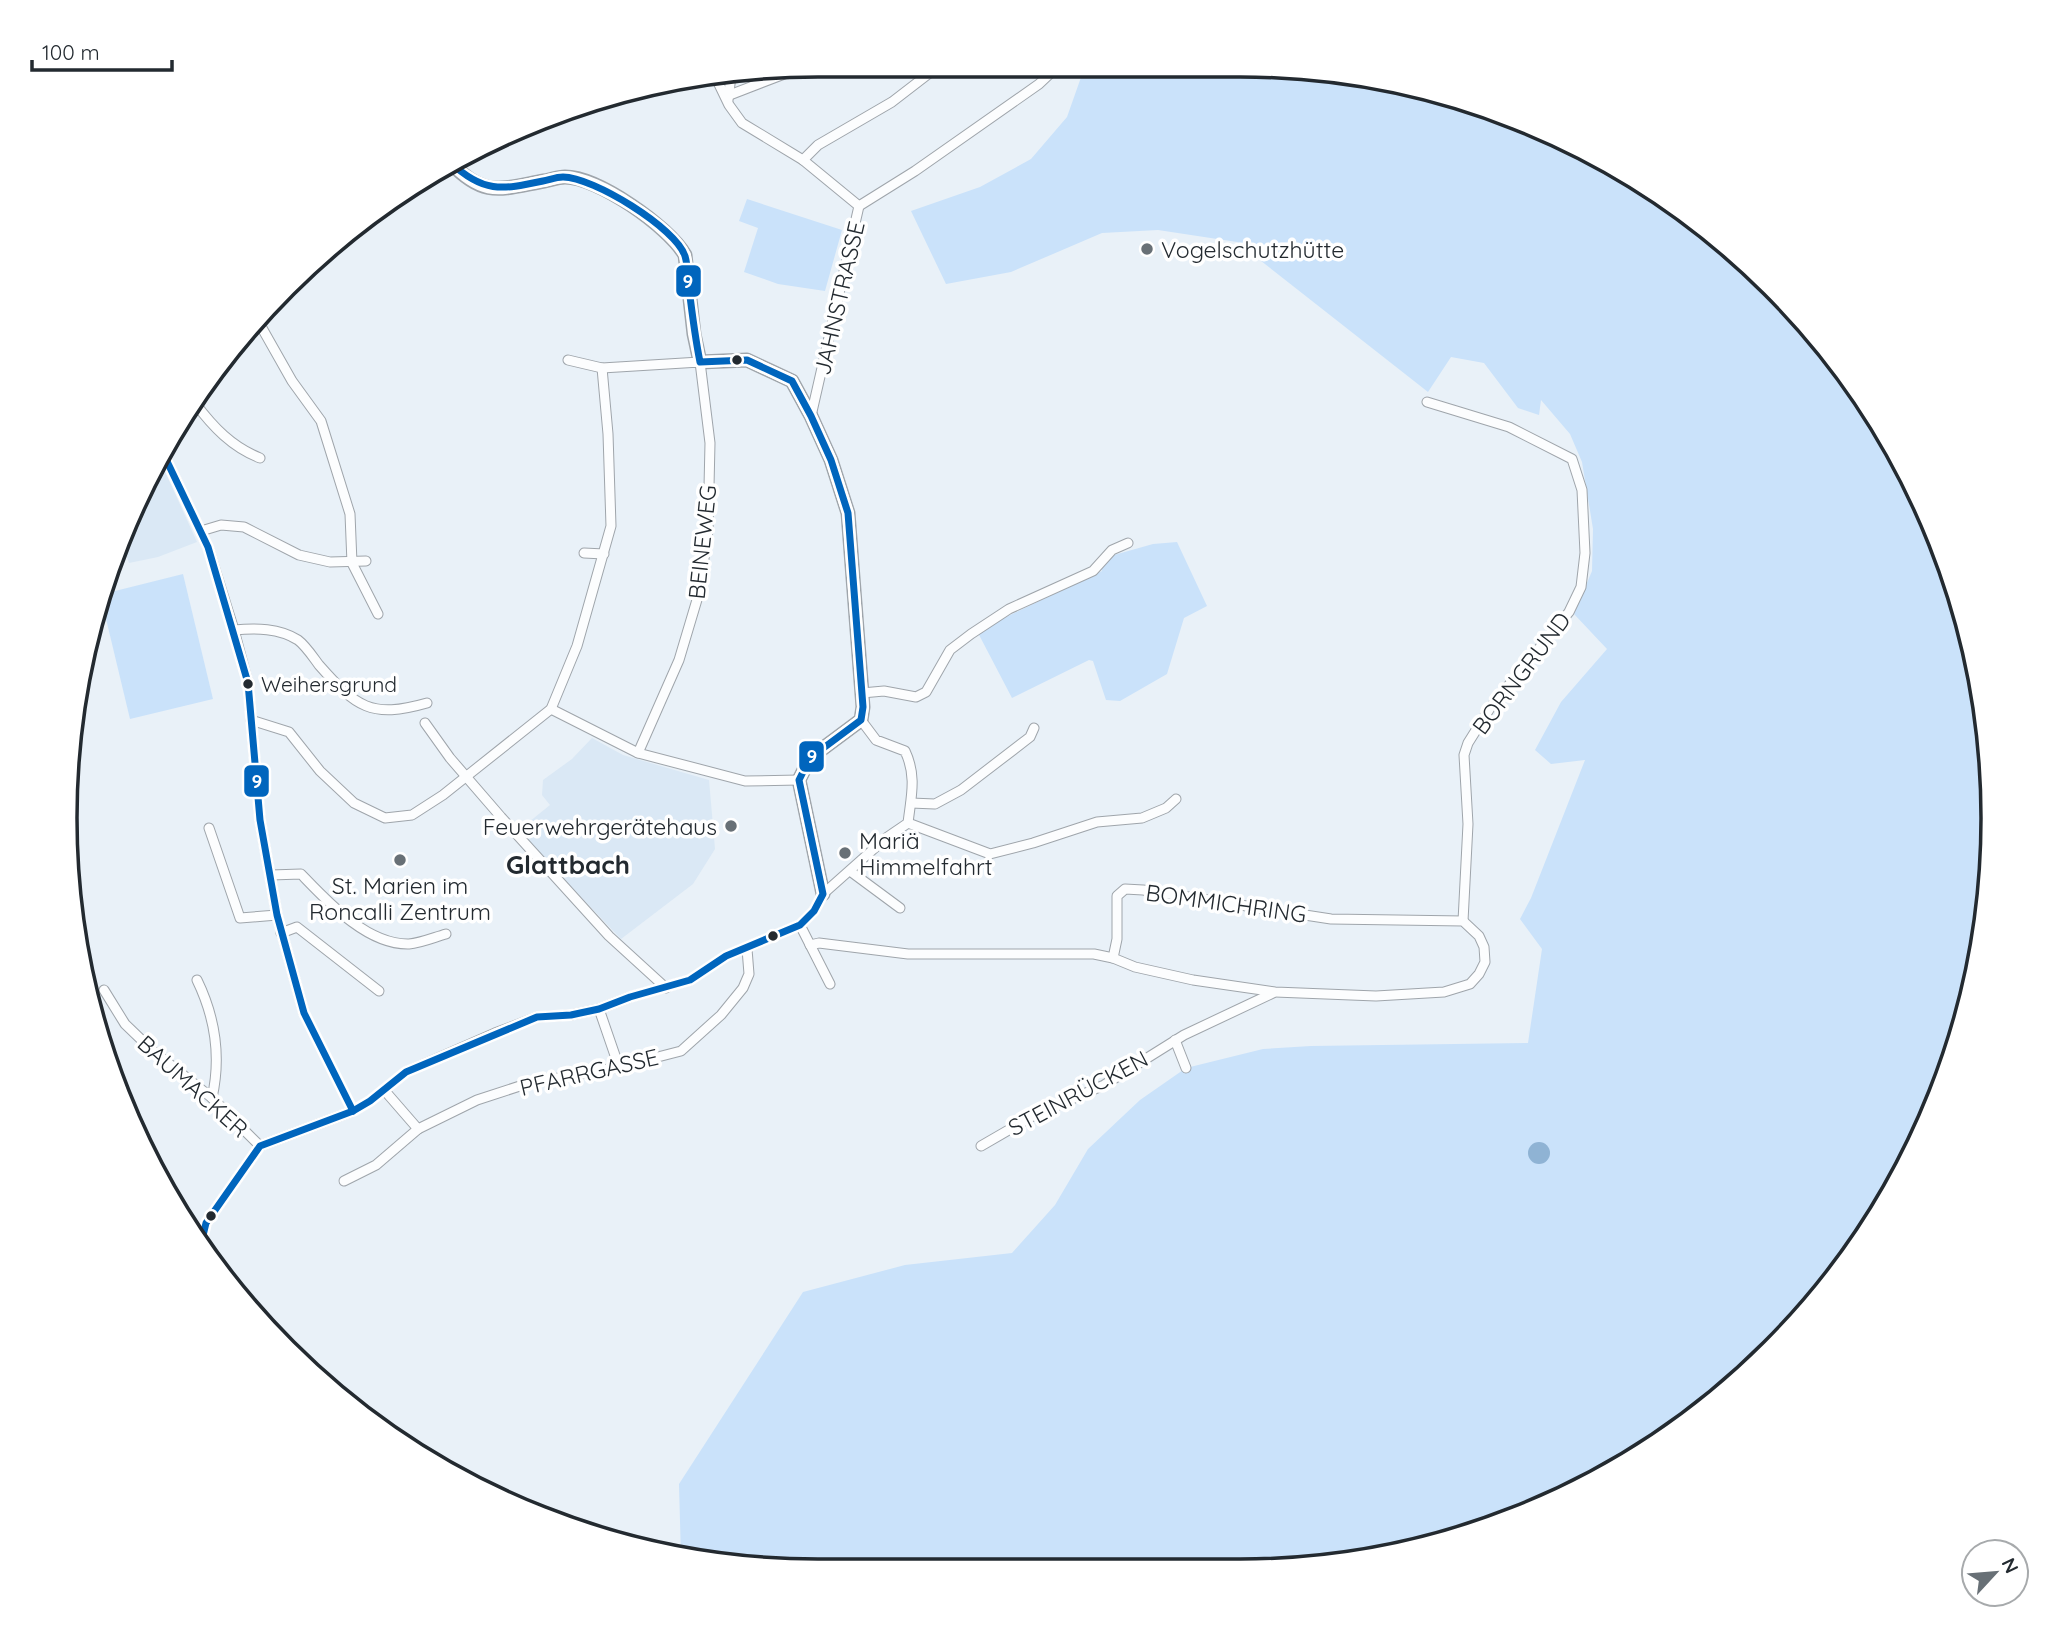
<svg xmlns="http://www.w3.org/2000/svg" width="2058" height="1636" font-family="Quicksand,sans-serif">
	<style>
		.built { fill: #dae8f5 }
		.green { fill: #cae2fa }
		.water { fill: #8fb3d4 }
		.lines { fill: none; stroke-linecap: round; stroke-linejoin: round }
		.minor-casing { stroke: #9fa5ab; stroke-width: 11 }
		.tertiary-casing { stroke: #9fa5ab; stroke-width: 15 }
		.minor { stroke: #fcfdfe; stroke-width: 9 }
		.tertiary { stroke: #fcfdfe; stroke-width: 12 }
		.bus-1-casing { stroke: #fff; stroke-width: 12 }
		.bus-1 { stroke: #0065bd; stroke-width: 7 }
		.poi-dot { fill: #687076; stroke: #fff; stroke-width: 2.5 }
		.bus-dot { fill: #232a30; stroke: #fff; stroke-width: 2.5 }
		.labels { text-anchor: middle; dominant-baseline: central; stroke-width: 7; stroke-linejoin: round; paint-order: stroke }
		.bus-label { font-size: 21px; fill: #232a30; stroke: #fff; text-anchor: start }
		.poi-label { font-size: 23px; fill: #232a30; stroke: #fff; text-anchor: start }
		.street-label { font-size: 23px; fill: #232a30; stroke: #fff }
		.quarter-label { font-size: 26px; font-weight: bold; fill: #232a30; stroke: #fff }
		.rim { fill: none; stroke: #232a30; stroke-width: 3.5 }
		.line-badge { stroke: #fff; stroke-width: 2.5 }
		.badge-label { font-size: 19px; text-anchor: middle; font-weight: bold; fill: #fff }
	</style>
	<rect width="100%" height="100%" fill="#e9f1f8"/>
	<g class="built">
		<path d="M163,467l34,75 -39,15 -29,6 -6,-18 30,-72z"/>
		<path d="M592,738l31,17 86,25 6,69 -22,35 -72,55 -103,-108 32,-26 -8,-10 1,-15 29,-21z"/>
	</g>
	<g class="green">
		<path d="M1085,66h204l194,39 134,61 119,85 71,71 86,120 60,134 34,144 5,148 -25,145 -52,139 -78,125 -101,108 -120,86 -181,74 -145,25 -472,1 -137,-13 -2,-74 124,-192 102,-27 107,-12 43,-48 33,-56 52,-49 46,-32 77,-19 48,-3 217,-3 14,-94 -22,-30 11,-21 54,-138 -34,4 -16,-14 26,-48 46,-53 -33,-35 18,-43 1,-42 -11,-67 -12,-28 -29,-34 -2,15 -21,-7 -34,-45 -33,-6 -23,35 -191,-150 -79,-12 -56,3 -91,39 -65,12 -35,-73 69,-24 51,-28 36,-42z"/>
		<path d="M747,199l95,31 -17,61 -47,-7 -34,-12 14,-44 -19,-7z"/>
		<path d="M1177,542l30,64 -23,12 -17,56 -47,27 -14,-1 -13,-39 -4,-1 -77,38 -35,-67 125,-60 -1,-5 13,-11 39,-11z"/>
		<path d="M183,574l30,125 -83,20 -29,-121 2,-4z"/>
	</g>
	<circle class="water" cx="1539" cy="1153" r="11"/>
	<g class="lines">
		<defs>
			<g id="minor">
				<path d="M716,78l13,27 13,18 61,37 56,46 -48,210"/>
				<path d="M727,96l78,-30"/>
				<path d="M728,100l3,-24"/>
				<path d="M803,160l15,-15 74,-43 48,-37"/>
				<path d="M859,206l56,-35 124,-87 19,-18"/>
				<path d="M258,321l34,60 29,40 29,93 2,49 26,51"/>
				<path d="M568,360l34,8 98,-6 10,81 -2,88 -9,62 -20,67 -41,93"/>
				<path d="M1427,402l82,25 63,32 10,31 3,63 -4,34 -12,25 -79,96 -22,35 -4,12 4,69 -5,97"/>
				<path d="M195,403c18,24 37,44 65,55"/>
				<path d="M162,451l46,96 26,83 14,53 12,137 17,95 27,98 49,98"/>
				<path d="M201,531l20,-6 23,2 55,28 31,7 36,-1"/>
				<path d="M584,553l20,1"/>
				<path d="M234,630c22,-2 45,-2 64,10 8,6 15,17 21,25 37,42 52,54 108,38"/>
				<path d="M862,693l22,-2 32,6 10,-5 24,-42 21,-16 38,-25 84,-38 19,-21 16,-7"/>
				<path d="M551,709l87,44 107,28 54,-1"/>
				<path d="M251,720l38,12 31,39 34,32 31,15 27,-3 31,-20 108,-86 26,-63 34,-120 -3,-92 -6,-66"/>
				<path d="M425,723l25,35 51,59 108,119 57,52"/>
				<path d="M911,803l24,1 26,-14 69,-53 4,-9"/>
				<path d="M908,823l82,31 43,-11 64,-21 45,-4 24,-10 10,-9"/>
				<path d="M209,828l31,90 37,-3"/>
				<path d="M850,871l50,37"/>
				<path d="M271,875l30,-1c27,28 66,71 108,70 12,-1 26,-7 37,-10"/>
				<path d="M1125,889l18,1 188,29 132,2 16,15 5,11 1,15 -6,12 -9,10 -26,8 -68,4 -101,-4 -82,-12 -58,-13 -22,-9 4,-19v-43z"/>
				<path d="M800,925l30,59"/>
				<path d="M281,933l16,-6 82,64"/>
				<path d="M810,945l9,-2 89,11h186l19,4"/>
				<path d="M197,980c18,37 24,78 15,118"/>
				<path d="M104,990l21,34 27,26 60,48 48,48"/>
				<path d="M599,1009l20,58"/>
				<path d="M1175,1040l11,28"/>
				<path d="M385,1091l33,38 59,-29 49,-16 93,-17 62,-16 40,-36 22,-27 6,-14 -2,-25"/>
				<path d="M981,1146l50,-29 73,-32 80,-50 89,-42"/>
				<path d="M344,1181l32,-16 42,-36"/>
				<path d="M201,1244v-7l5,-14 54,-77 93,-35 17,-10 36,-29 89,-39 42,-16 34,-2 28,-6 31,-12 60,-17 36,-24 74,-31 14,-14 9,-17 63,-56 22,-15c3,-26 9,-47 -3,-72l-29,-11 -15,-20"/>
			</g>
			<path id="tertiary" d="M450,162c34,36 50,27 94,19 6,-1 14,-4 21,-4 33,0 103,49 120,78l9,79 6,28 47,-2 45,21 19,35 20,44 17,53 15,194 -2,13 -51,38 -11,22 24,114"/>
		</defs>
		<use href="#minor" class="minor-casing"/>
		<use href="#tertiary" class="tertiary-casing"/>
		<use href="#minor" class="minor"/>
		<use href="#tertiary" class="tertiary"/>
		<defs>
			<g id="bus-1">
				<path d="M162,451l46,96 40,136 12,137 17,95 27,98 49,98"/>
				<path d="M201,1244l5,-21 54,-77 93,-35 17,-10 36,-29 131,-55 34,-2 28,-6 31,-12 60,-17 36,-24 74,-31 14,-14 9,-17 -24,-114 11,-22 51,-38 2,-13 -15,-194 -17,-53 -20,-44 -19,-35 -45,-21 -47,2c-5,-25 -8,-49 -11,-74 -1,-10 -1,-22 -4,-32 -9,-28 -92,-79 -122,-79 -7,0 -14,3 -20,4 -42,9 -60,12 -93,-19"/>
			</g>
		</defs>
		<use href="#bus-1" class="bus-1-casing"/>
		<use href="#bus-1" class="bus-1"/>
	</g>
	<g class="poi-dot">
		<circle cx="1147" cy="249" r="7"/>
		<circle cx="731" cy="826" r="7"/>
		<circle cx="845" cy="853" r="7"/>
		<circle cx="400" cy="860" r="7"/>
	</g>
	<g class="bus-dot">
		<circle cx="737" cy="360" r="6"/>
		<circle cx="248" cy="684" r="6"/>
		<circle cx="773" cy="936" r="6"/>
		<circle cx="211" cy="1216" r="6"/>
	</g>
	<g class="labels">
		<g class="bus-label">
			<text x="261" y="684">Weihersgrund</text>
		</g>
		<g class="poi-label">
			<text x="1161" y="249">Vogelschutzhütte</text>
			<text x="717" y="826" text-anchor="end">Feuerwehrgerätehaus</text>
			<text x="859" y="840">Mariä<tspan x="859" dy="26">Himmelfahrt</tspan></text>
			<text x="400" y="885" text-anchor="middle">St. Marien im<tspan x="400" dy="26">Roncalli Zentrum</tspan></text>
		</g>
		<g class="street-label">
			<text transform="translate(839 298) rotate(-77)">JAHNSTRASSE</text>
			<text transform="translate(702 542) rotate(-84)">BEINEWEG</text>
			<text transform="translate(1521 673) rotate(-53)">BORNGRUND</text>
			<text transform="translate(1226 903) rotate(8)">BOMMICHRING</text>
			<text transform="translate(589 1072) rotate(-13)">PFARRGASSE</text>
			<text transform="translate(193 1086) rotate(42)">BAUMACKER</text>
			<text transform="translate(1078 1093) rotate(-28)">STEINRÜCKEN</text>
		</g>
		<g class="quarter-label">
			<text x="568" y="864">Glattbach</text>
		</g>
	</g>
	<path d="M0 0H2058V1636H0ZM818 77H1240A741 741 0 0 1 1981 818V818A741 741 0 0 1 1240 1559H818A741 741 0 0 1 77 818V818A741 741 0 0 1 818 77Z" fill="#fff" fill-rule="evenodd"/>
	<path class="rim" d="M818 77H1240A741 741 0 0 1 1981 818V818A741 741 0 0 1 1240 1559H818A741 741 0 0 1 77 818V818A741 741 0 0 1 818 77Z"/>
	<g class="line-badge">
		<rect x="675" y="264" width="27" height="34" rx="7" fill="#0065bd"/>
		<rect x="798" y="740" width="27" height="33" rx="7" fill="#0065bd"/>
		<rect x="243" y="764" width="27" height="34" rx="7" fill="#0065bd"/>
	</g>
	<g class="badge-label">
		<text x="688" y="288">9</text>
		<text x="812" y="763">9</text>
		<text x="257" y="788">9</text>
	</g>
	<g transform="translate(1995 1573) rotate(64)"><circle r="33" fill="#ffffff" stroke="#a7aaac" stroke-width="2"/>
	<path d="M0-5L12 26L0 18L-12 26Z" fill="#687076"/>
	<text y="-10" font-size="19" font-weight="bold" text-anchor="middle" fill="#232a30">N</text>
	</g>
	<path d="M32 60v10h140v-10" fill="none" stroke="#232a30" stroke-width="3.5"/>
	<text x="42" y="60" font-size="21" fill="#232a30" stroke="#ffffff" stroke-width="5" paint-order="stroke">100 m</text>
</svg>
